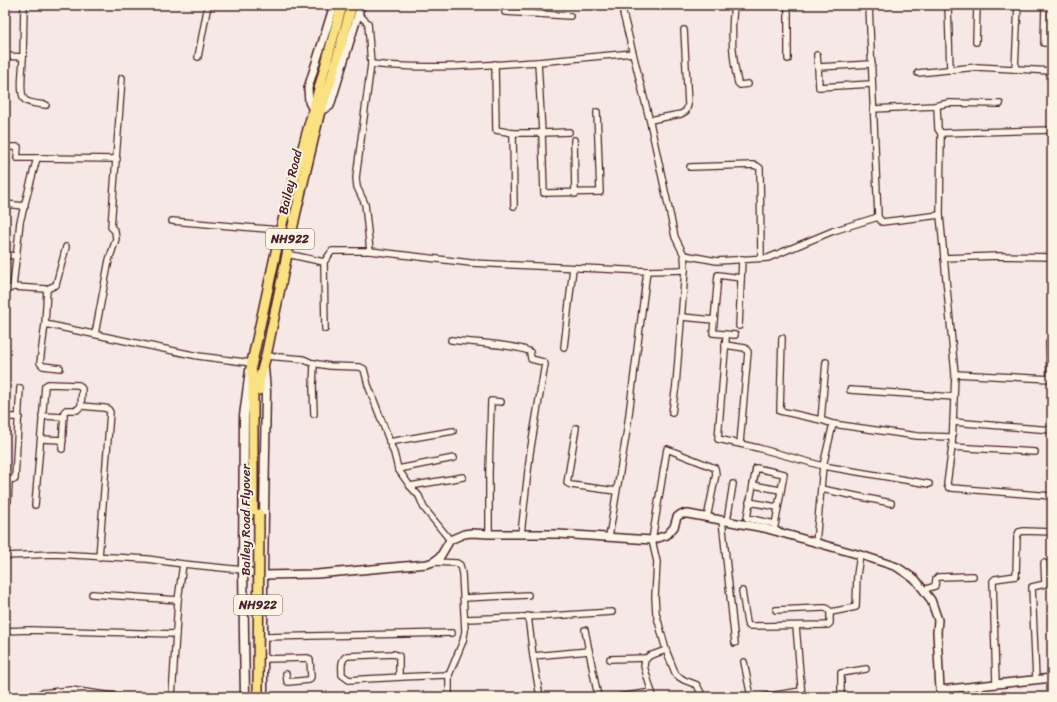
<svg xmlns="http://www.w3.org/2000/svg" width="1057" height="702" font-family="Sriracha,sans-serif">
	<style>
		.lines { fill: none; stroke-linecap: round; stroke-linejoin: round }
		.minor-casing { stroke: #4a1f2b; stroke-width: 8 }
		.tertiary-casing { stroke: #4a1f2b; stroke-width: 10 }
		.secondary-casing { stroke: #4a1f2b; stroke-width: 11 }
		.trunk-casing { stroke: #4a1f2b; stroke-width: 12 }
		.minor { stroke: #fcf5e5; stroke-width: 5.5 }
		.tertiary { stroke: #fcf5e5; stroke-width: 7 }
		.secondary { stroke: #fcf5e5; stroke-width: 8 }
		.trunk { stroke: #fae181; stroke-width: 9 }
		.trunk-bridge-casing { stroke: #4a1f2b; stroke-width: 12; stroke-linecap: butt }
		.trunk-bridge { stroke: #fae181; stroke-width: 9 }
		.labels { text-anchor: middle; dominant-baseline: central; stroke-width: 4; stroke-linejoin: round; paint-order: stroke }
		.shield { fill: #fcf5e5; stroke: #7f5f63; stroke-width: 1 }
		.shield-label { font-size: 12px; font-weight: bold; fill: #4a1f2b }
		.street-label { font-size: 13px; fill: #4a1f2b; stroke: #fcf5e5 }
	</style>
	<rect width="100%" height="100%" fill="#f6e9e5"/>
	<filter id="ink" filterUnits="userSpaceOnUse"><feTurbulence type="fractalNoise" baseFrequency=".025" numOctaves="2"/><feDisplacementMap in="SourceGraphic" scale="8" xChannelSelector="R" yChannelSelector="G"/><feConvolveMatrix kernelMatrix="1 2 1 2 8 2 1 2 1" color-interpolation-filters="sRGB"/></filter>
	<g filter="url(#ink)">
		<g class="lines">
			<defs>
				<g id="minor">
					<path d="M505,5v7l65,4"/>
					<path d="M623,5v8l27,109 25,115 9,18 1,15 -9,115 -4,28"/>
					<path d="M734,5c-3,25 -2,53 4,78l2,2 8,-1"/>
					<path d="M869,5l9,212 4,5 58,-7 15,159 -3,73 -5,37 1,3 4,1 100,8"/>
					<path d="M932,5h16"/>
					<path d="M948,5l2,65"/>
					<path d="M1045,5l-1,38h8"/>
					<path d="M358,14l10,9 3,41 -15,114 1,9 8,17 5,47"/>
					<path d="M976,42l1,-37"/>
					<path d="M817,55l1,12"/>
					<path d="M5,56l18,1 1,-52"/>
					<path d="M23,57c0,10 -4,35 1,42 4,5 16,5 22,6"/>
					<path d="M198,57l10,-52"/>
					<path d="M788,59v-54"/>
					<path d="M371,64c56,6 112,1 167,-2"/>
					<path d="M495,64l1,66 17,3"/>
					<path d="M872,64l-54,3 1,20 53,-3"/>
					<path d="M1015,69l3,-64"/>
					<path d="M918,73l59,-6 75,4"/>
					<path d="M937,106l1,23 3,4 111,-3"/>
					<path d="M873,109l61,-3 15,-3 51,1"/>
					<path d="M650,120l31,-6 5,-3 2,-6 -4,-75"/>
					<path d="M569,132l-27,1 -4,-71 95,-9"/>
					<path d="M574,140l1,54"/>
					<path d="M5,147h13l-1,11h20l-17,64 -7,65 -8,4"/>
					<path d="M37,158l80,1"/>
					<path d="M690,167l63,-2 4,1 3,2 1,90"/>
					<path d="M5,204l20,2"/>
					<path d="M514,206l-1,-73h29l2,60 56,-1 -3,-80"/>
					<path d="M940,215l1,-82"/>
					<path d="M172,221l108,9"/>
					<path d="M287,254l37,8"/>
					<path d="M5,255l12,1"/>
					<path d="M684,255l33,6 51,-3 65,-27 45,-14"/>
					<path d="M944,258l54,-2 54,1"/>
					<path d="M647,271l38,-1"/>
					<path d="M13,287l34,2 -2,35 153,32 54,7"/>
					<path d="M47,289l9,-4 10,-38"/>
					<path d="M682,317l32,3"/>
					<path d="M45,324l-5,39 3,3 17,2"/>
					<path d="M739,326l3,-67"/>
					<path d="M325,329l-1,-67 8,-11h38l101,12 176,8 -20,159 -18,107"/>
					<path d="M95,334l14,-74 7,-21 -1,-8 -4,-4 11,-149"/>
					<path d="M735,335l-22,-2 5,-58 23,3"/>
					<path d="M726,338l-8,101 40,9 65,18 10,-42"/>
					<path d="M782,338l-2,73 41,9 12,4 84,12 35,1"/>
					<path d="M451,340c14,2 70,5 79,12l1,7 12,3 2,2 -15,89 -9,81"/>
					<path d="M1049,342l1,36"/>
					<path d="M725,345l20,3 3,4 -8,91"/>
					<path d="M564,347l9,-79"/>
					<path d="M266,356l37,3 9,4 18,3 30,1 4,2 4,16 26,68 4,16 12,17 9,10 5,12 26,32"/>
					<path d="M955,374l97,5"/>
					<path d="M850,390l104,7"/>
					<path d="M314,414l-1,-27 1,-24"/>
					<path d="M42,416l22,1"/>
					<path d="M5,417h14"/>
					<path d="M821,420l5,-58"/>
					<path d="M953,422l99,8"/>
					<path d="M576,428l-9,55 4,2 45,6"/>
					<path d="M41,439l22,1"/>
					<path d="M389,442l64,-11"/>
					<path d="M952,447l83,5"/>
					<path d="M62,449l2,-37 2,-2h11l4,-4"/>
					<path d="M398,469l56,-11"/>
					<path d="M5,480l10,-1 5,-91"/>
					<path d="M753,485l27,5"/>
					<path d="M410,486l53,-9"/>
					<path d="M821,489l70,14"/>
					<path d="M749,502l28,5"/>
					<path d="M5,504l3,-3 1,-21"/>
					<path d="M35,505l10,-119 3,-2 31,1 3,4 -1,17 23,2 4,1 2,3 -11,145"/>
					<path d="M722,520l13,123"/>
					<path d="M727,521l6,-37"/>
					<path d="M774,531l10,-57 -28,-6 -9,50 28,6"/>
					<path d="M489,534v-63l2,-70 10,1"/>
					<path d="M816,543l7,-77 106,18"/>
					<path d="M5,556l49,-2 93,5 36,5 60,6"/>
					<path d="M433,562l24,1 3,2 2,9 3,57 -2,10 -14,34v22"/>
					<path d="M923,590l12,-4 1,-7 2,-2 35,-1"/>
					<path d="M742,591l5,32 2,3 79,-1 2,-2v-10l1,-1 25,-5 1,-32 3,-20"/>
					<path d="M92,594l86,6"/>
					<path d="M464,598l64,-3"/>
					<path d="M776,610l46,-2h4l5,4"/>
					<path d="M528,616l5,40"/>
					<path d="M466,619l84,-3 62,-4"/>
					<path d="M796,626l6,71"/>
					<path d="M585,630l13,67"/>
					<path d="M5,631l24,-1 147,4"/>
					<path d="M263,637l189,-4"/>
					<path d="M263,659l45,-1 2,2 1,17 -2,3 -21,2 -1,-1 -1,-7"/>
					<path d="M610,659l37,-1"/>
					<path d="M744,662l7,35"/>
					<path d="M399,677v-21l-5,-2 -47,2c-7,4 -5,12 -5,19l7,5c33,-2 67,-4 100,-5"/>
					<path d="M1036,680l-4,-93 13,-3 -1,-21"/>
					<path d="M996,684l-3,-103 2,-2 21,-3 1,-39 2,-5 5,-1 28,1"/>
					<path d="M940,690l2,7"/>
					<path d="M33,697l8,-4 30,-3 49,7"/>
					<path d="M172,697l6,-97 5,-36"/>
					<path d="M540,697l-7,-41 56,-5"/>
					<path d="M619,697l33,-5"/>
					<path d="M653,697l-9,-31 1,-6 4,-4 17,-6"/>
					<path d="M703,697l-6,-12 -13,-5 -8,-5 -10,-25 -10,-37 -1,-16 2,-35 -5,-22 15,-91 48,19 1,6 -9,44"/>
					<path d="M763,697l38,-6"/>
					<path d="M841,697v-24l25,-4"/>
				</g>
				<g id="tertiary">
					<path d="M313,110l-4,-8 -1,-14 26,-83"/>
					<path d="M320,111l10,-5 31,-101"/>
					<path d="M243,570l20,5 54,-1 110,-10 6,-2 7,-5 10,-17 14,-6 7,-1 18,1h69l94,6 15,-5 7,-8 3,-10 4,-3h7l76,14 100,28 33,11 19,13 15,20 7,20 -1,12 3,58 112,-12"/>
				</g>
				<g id="secondary">
					<path d="M245,697l-2,-127 1,-154 6,-46"/>
					<path d="M263,697v-122l3,-184 -2,-23"/>
				</g>
				<g id="trunk">
					<path d="M259,390v-9l7,-25 29,-140 25,-105 11,-31 21,-75"/>
					<path d="M253,514v-133l-2,-14 31,-143 60,-219"/>
				</g>
			</defs>
			<use href="#minor" class="minor-casing"/>
			<use href="#tertiary" class="tertiary-casing"/>
			<use href="#secondary" class="secondary-casing"/>
			<use href="#trunk" class="trunk-casing"/>
			<use href="#minor" class="minor"/>
			<use href="#tertiary" class="tertiary"/>
			<use href="#secondary" class="secondary"/>
			<use href="#trunk" class="trunk"/>
			<defs>
				<path id="trunk-bridge" d="M258,697l1,-183"/>
			</defs>
			<use href="#trunk-bridge" class="trunk-bridge-casing"/>
			<use href="#trunk-bridge" class="trunk-bridge"/>
		</g>
	</g>
	<g class="labels">
		<g class="shield">
			<rect x="266" y="229" width="48" height="20" rx="3"/>
			<rect x="234" y="595" width="48" height="20" rx="3"/>
		</g>
		<g class="shield-label">
			<text x="290" y="239">NH922</text>
			<text x="258" y="605">NH922</text>
		</g>
		<g class="street-label">
			<text transform="translate(290 182) rotate(-77)">Bailey Road</text>
			<text transform="translate(245 520) rotate(-90)">Bailey Road Flyover</text>
		</g>
	</g>
	<rect width="1057" height="702" fill="none" stroke="#fcf5e5" stroke-width="20"/>
	<rect x="10" y="10" width="1037" height="682" fill="none" stroke="#4a1f2b" stroke-width="1.5" filter="url(#ink)"/>
</svg>
